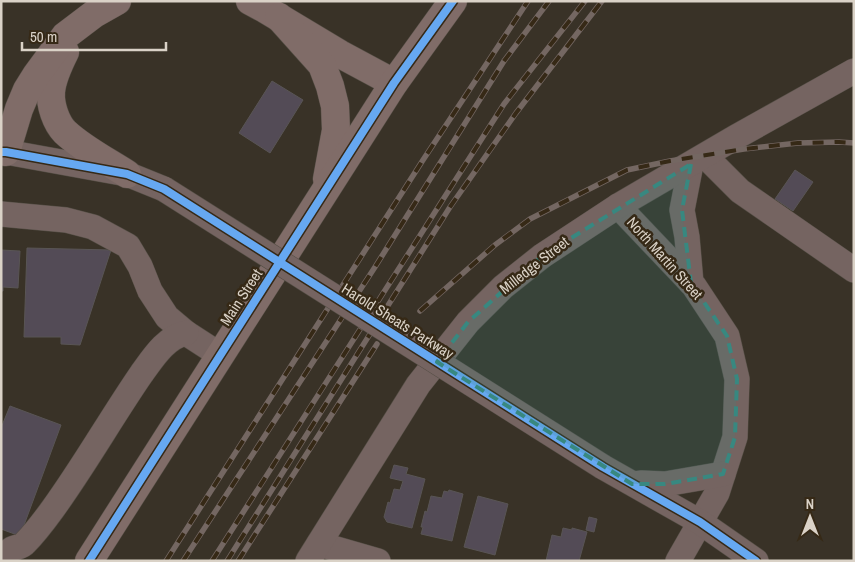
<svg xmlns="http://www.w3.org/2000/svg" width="855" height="562" font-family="'Archivo Narrow',sans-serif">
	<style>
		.building { fill: #534b56; stroke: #595555 }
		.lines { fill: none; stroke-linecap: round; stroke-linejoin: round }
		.minor-casing { stroke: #544e45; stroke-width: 26 }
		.major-casing { stroke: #544e45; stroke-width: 29 }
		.minor { stroke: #756461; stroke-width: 25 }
		.major { stroke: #806c68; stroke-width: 28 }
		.rail-casing { stroke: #746762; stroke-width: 5.5 }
		.rail { stroke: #362916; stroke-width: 4; stroke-dasharray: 11; stroke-linecap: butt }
		.minor-bridge-casing { stroke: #544e45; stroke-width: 26; stroke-linecap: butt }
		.minor-bridge { stroke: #756461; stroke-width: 25 }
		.cycleway-casing { stroke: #362916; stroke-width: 11 }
		.cycleway { stroke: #66a8f1; stroke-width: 8 }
		.marked { fill: #388880; fill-opacity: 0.2; stroke: #388880; stroke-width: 4; stroke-dasharray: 10 6; stroke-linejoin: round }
		.labels { text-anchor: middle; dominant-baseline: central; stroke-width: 5; stroke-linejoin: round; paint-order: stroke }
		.street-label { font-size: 15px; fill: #dad2c7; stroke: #362916 }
	</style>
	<rect width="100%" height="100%" fill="#393227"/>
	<g class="building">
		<path d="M272,81l31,19 -33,53 -31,-20z"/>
		<path d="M795,170l18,12 -20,29 -18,-12z"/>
		<path d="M27,248l84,2 -31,95 -19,-1v-7h-37z"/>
		<path d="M1,250l19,1 -2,37 -15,-1v4h-2z"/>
		<path d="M10,406l51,19 -41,111 -19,-7v-101z"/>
		<path d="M394,465l14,3 -2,6 19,5 -13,49 -25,-6 -3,-5 4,-15 2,1 4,-14 6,1 3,-9 -13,-3z"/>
		<path d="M449,490l14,4 -11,47 -31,-7 2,-7h-2l4,-16 2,1 4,-16 11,2 2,-7 4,1z"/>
		<path d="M478,496l30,8 -13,51 -31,-8z"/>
		<path d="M589,517l8,2 -3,13 -8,-2z"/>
		<path d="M563,528l9,2v-2l15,4 -8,29h-33l6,-26 9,2z"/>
	</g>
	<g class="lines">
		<defs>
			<g id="minor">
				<path d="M1,152h5l121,22 37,15"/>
				<path d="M705,156l35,35 114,79"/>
				<path d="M691,164l-9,46 5,27 4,46"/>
				<path d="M618,206l76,80 33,50 10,43 -2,58 -18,56 -39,68"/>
				<path d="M1,214l65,6 27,7 35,19 12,20 10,25 17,26 19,16 34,22"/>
				<path d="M603,467l97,55 56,39"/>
				<path d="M634,484l8,-1 23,1 58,-10"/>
				<path d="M319,544l59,17"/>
				<path d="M2,561c3,-4 5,-9 10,-12 4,-2 10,-2 13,-6 10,-10 19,-22 27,-33 32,-44 59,-92 90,-137 11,-15 24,-36 44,-40"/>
				<path d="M308,561l110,-176 50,-63 35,-35 39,-31 76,-50 118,-69 118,-66"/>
			</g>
			<g id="major">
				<path d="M250,1l15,8 75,45 54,29"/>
				<path d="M279,17l43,48 8,21 5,20 1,24 -9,49"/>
				<path d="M65,52c-6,12 -13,26 -14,40 -1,13 5,31 14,40 18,17 42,29 62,42"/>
				<path d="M6,152l13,-43 8,-19 10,-16 28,-38 29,-22 23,-13"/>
				<path d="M89,561l305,-478 59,-82"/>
			</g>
		</defs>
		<use href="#minor" class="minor-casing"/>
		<use href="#major" class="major-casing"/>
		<use href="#minor" class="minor"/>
		<use href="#major" class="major"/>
		<defs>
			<g id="rail">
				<path d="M420,311l75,-66 35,-26 97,-49 43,-9 74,-12 54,-6 41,-1 15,1"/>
				<path d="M166,561l257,-401 105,-159"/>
				<path d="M183,561l192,-294 129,-206 45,-60"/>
				<path d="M212,561l292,-457 81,-103"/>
				<path d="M227,561l223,-354 66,-94 86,-112"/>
				<path d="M238,561l139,-217"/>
			</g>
		</defs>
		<use href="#rail" class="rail-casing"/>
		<use href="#rail" class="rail"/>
		<defs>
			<path id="minor-bridge" d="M164,189l439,278"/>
		</defs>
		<use href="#minor-bridge" class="minor-bridge-casing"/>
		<use href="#minor-bridge" class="minor-bridge"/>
		<defs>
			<g id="cycleway">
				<path d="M1,152h5l121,22 37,15 439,278 97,55 56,39"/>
				<path d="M89,561l305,-478 59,-82"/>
			</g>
		</defs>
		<use href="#cycleway" class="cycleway-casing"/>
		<use href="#cycleway" class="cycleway"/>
	</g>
	<path class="marked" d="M691,164l-9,46 9,73 36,53 10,43 -2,58 -12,37 -58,10h-33l-195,-122 31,-40 74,-66z"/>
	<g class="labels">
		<g class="street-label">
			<text transform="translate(665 258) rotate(48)">North Martin Street</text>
			<text transform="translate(534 265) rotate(-38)">Milledge Street</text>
			<text transform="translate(241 297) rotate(-57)">Main Street</text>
			<text transform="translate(398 321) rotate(32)">Harold Sheats Parkway</text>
		</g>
	</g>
	<rect width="855" height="562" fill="none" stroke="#dad2c7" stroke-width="5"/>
	<g transform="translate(810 517)" stroke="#362916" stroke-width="4" paint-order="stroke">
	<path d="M0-4L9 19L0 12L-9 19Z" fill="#dad2c7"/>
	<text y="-8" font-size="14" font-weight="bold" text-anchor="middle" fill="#dad2c7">N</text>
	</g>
	<path d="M22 42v8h144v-8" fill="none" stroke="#dad2c7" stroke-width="2.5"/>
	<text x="30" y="42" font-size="15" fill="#dad2c7" stroke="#362916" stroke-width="4" paint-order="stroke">50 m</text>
</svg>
